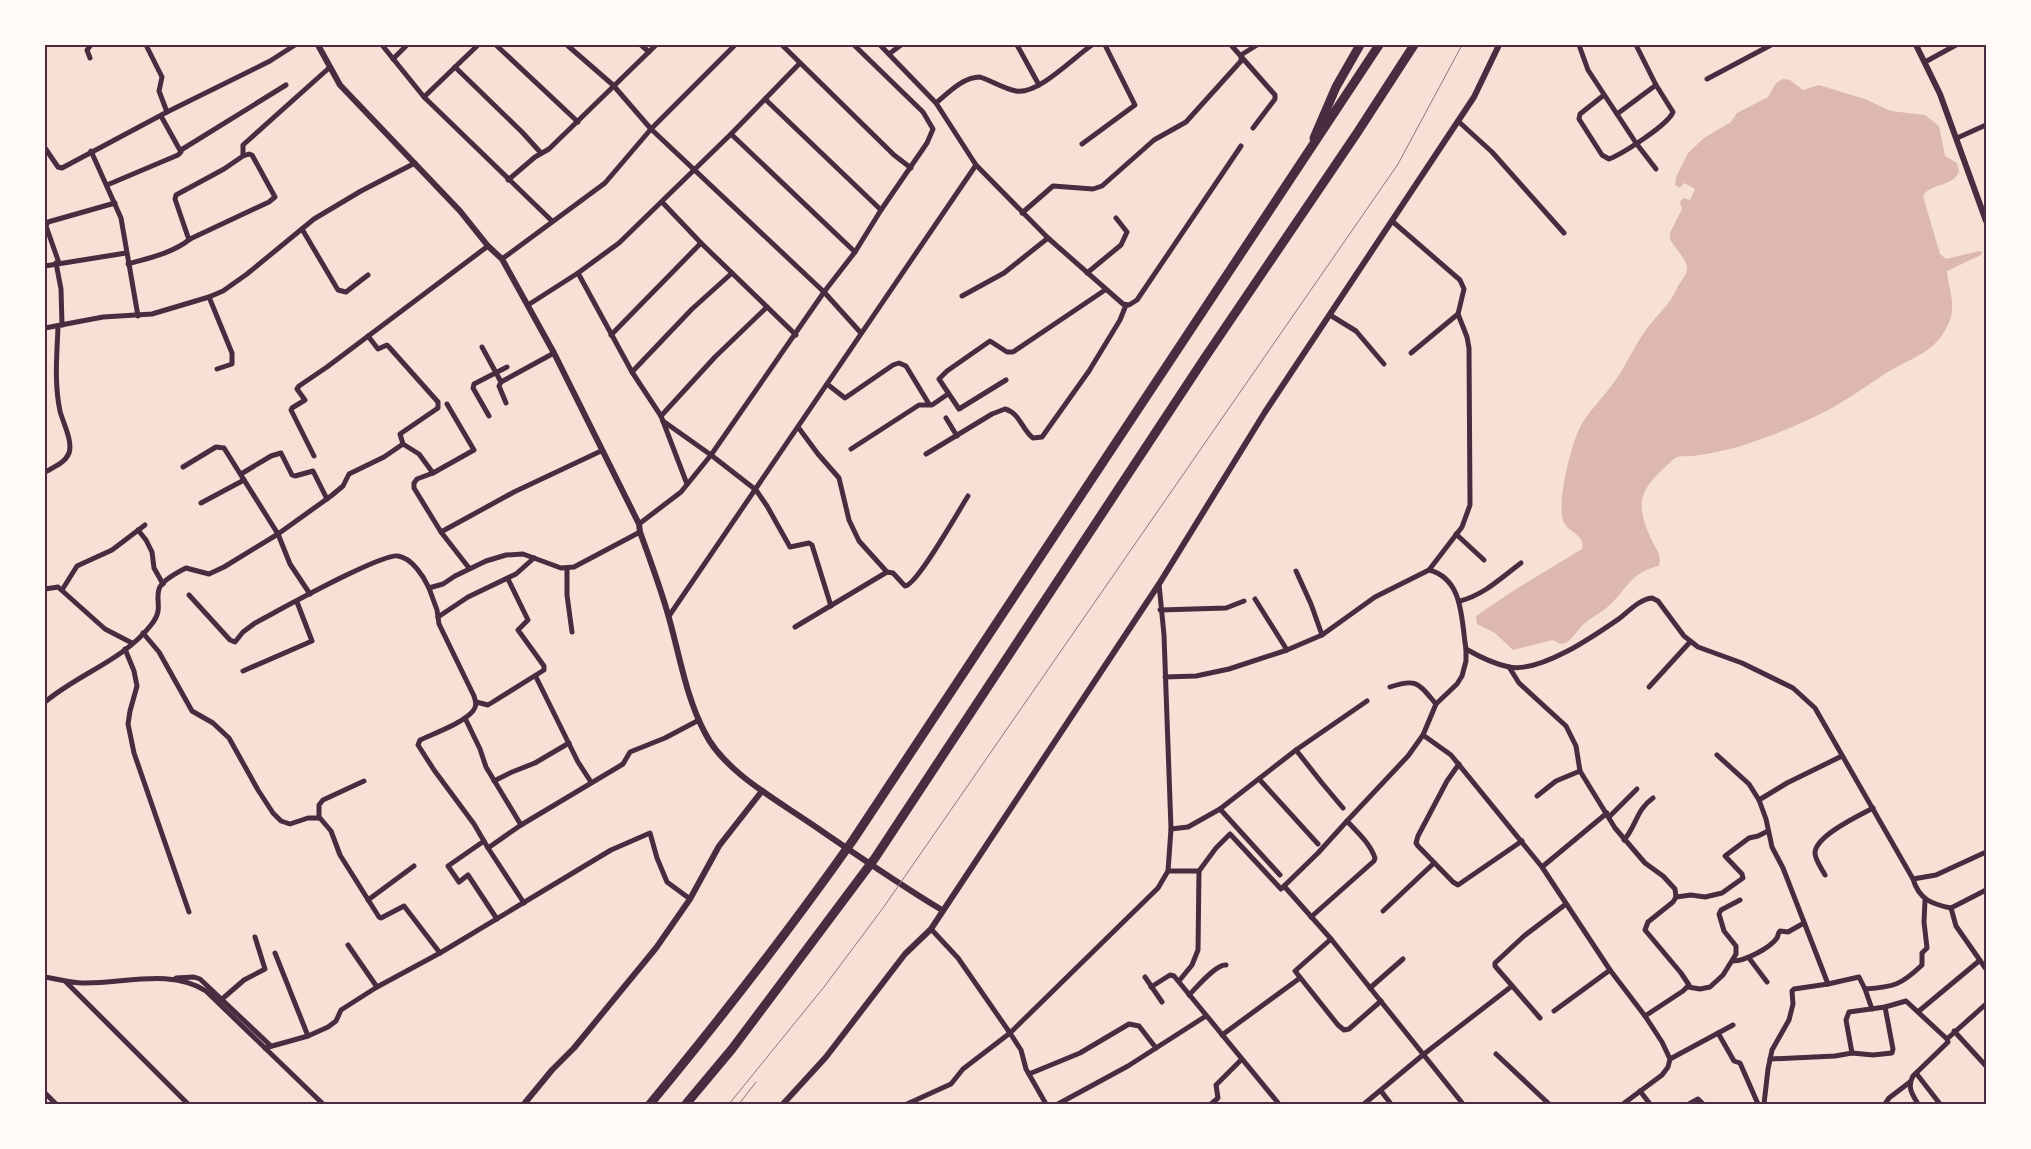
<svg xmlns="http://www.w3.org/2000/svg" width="2031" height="1149" font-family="Raleway,sans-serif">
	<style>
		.water { fill: #dcb8b0 }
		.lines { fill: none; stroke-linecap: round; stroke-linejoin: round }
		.minor { stroke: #4a2c40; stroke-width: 5 }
		.tertiary { stroke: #4a2c40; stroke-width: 6 }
		.motorway { stroke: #4a2c40; stroke-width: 9 }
		.tram { stroke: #8f747c; stroke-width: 1 }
		.neatline { fill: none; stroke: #4a2c40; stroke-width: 2 }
	</style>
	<rect width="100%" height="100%" fill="#f7e1d7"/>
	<path class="water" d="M1783,79l7,1 13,10 16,-5 46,14 26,12 34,4 14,11 6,30 12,7 2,8c-5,16 -29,12 -36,25l17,58 6,5 33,-8 3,1 -1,3 -34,16c1,15 9,33 3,49 -13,33 -36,36 -62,52 -21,13 -40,28 -62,39 -28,15 -58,26 -88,36 -15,4 -30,7 -45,9 -7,1 -11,-1 -18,2 -33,30 -43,40 -23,83 5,10 10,14 7,25 -26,5 -32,22 -48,38 -8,8 -18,12 -26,19 -7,6 -11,14 -19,20l-6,1 -7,-4 -40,10 -18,-17 -18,-9 -1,-8 37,-25 69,-42c5,-14 -16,-17 -19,-29 -6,-20 8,-74 17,-93 8,-15 22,-28 32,-42 14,-18 22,-40 36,-58 10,-13 23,-24 29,-39 3,-7 11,-13 10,-21 -2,-11 -13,-19 -17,-28v-6l12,-24 -2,-7 3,-4 7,2 5,-11 -11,-6 -4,5 -5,-3 1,-8 12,-24 16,-15 27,-16 6,-9 31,-16 8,-14z"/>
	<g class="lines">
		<g class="minor">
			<path d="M146,45l16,32 -3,14 8,21"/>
			<path d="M382,45l42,52 128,124"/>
			<path d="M496,45l82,77"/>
			<path d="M567,45l46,40 38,44 173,163 37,41"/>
			<path d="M641,45l8,7"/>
			<path d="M782,45l112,110 17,13"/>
			<path d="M880,45l56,58 40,62 72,73 75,66 6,1 8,-5 104,-154"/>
			<path d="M1017,45l22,40"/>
			<path d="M1231,45l44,50v4l-22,29"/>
			<path d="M1579,45l9,25 48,73 20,26"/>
			<path d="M889,54l12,-9"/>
			<path d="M1241,55l16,-10"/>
			<path d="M90,58l-3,-8 4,-5"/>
			<path d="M393,59l14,-14"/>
			<path d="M1925,62l31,-17"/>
			<path d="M455,67l67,65 19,21"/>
			<path d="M1707,79l64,-34"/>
			<path d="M1604,95l-24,19 -1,5 23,36 7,4c13,-5 59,-34 64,-47l-17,-27 -20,-40"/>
			<path d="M424,97l54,-52"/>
			<path d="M765,99l116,111"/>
			<path d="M936,103c12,-10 27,-26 44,-26 12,4 24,12 36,14 22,4 58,-34 76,-46"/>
			<path d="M1617,114l39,-29"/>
			<path d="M1458,121l34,31 72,81"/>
			<path d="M731,134l124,118"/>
			<path d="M1957,138l29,-13"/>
			<path d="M1082,144l53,-39 -30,-60"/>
			<path d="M45,148l13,19 4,1 105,-56 103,-51 25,-16"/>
			<path d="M181,150l105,-65"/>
			<path d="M91,151l30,67 17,98"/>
			<path d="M243,156l6,-2 3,1 23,42 -6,5 -79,37 -2,-2 -13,-38 1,-4 48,-26 19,-13v-11l86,-77"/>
			<path d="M508,180l27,-23 14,-8 107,-104"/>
			<path d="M107,185l71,-30 3,-3 -20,-36"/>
			<path d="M662,202l39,41 95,92"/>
			<path d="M1022,213l31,-27 40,3 9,-3 52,-46 32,-18 55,-61v-6"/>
			<path d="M1392,221l68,59 4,9 -6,25 9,23 2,11 1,157 -8,22 -33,43"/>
			<path d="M302,229l36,61 8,2 22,-17"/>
			<path d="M502,259l103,-76 46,-54 84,-84"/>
			<path d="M56,263l5,26 1,36"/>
			<path d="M59,263l-13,-37 2,-4 67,-19"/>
			<path d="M128,264c21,-6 45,-11 62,-25"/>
			<path d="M45,266l81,-13"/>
			<path d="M578,273l54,99 29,44 26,68"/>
			<path d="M1087,273l34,-28 6,-13 -11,-14"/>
			<path d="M962,296l42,-23 44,-35"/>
			<path d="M209,297l23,56v11l-15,5"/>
			<path d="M528,305l50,-32 41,-30 112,-109 69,-71"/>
			<path d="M1330,315l26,16 28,33"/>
			<path d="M45,328l58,-11 49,-3 57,-17 14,-6 24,-17 67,-55 47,-28 54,-28"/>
			<path d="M611,335l90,-92"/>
			<path d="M368,336l10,13 9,-4 2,2 49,55v6l-38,26 3,10 16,10 14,19"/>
			<path d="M482,347l19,35"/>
			<path d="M1411,353l47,-39"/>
			<path d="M632,372l60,-63 40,-36"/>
			<path d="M1006,380l-47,29 -20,-30 8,-8 43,-30 17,11h6l92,-62"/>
			<path d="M827,384l18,14 48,-33 6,-2 7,3 23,38"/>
			<path d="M506,403l-7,-17 2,-4 53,-29"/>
			<path d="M447,404l27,46 -41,23 -16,6 -3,4v5l27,44 28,36"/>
			<path d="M489,416l-16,-28 1,-4 33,-17"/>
			<path d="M661,416l54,-59 52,-50"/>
			<path d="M946,418l11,18"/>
			<path d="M663,421l48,34 45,35 11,16 23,41 19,-4 3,2 19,61"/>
			<path d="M798,427l20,27 21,24 10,42 10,21 28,31"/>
			<path d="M851,449l68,-44h13l16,-11"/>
			<path d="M926,454l66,-40 13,-5c15,4 17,21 28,29l9,-1 47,-66 31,-51 6,-15"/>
			<path d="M314,456l-23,-46 1,-2 13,-8 -8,-11 2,-3 28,-19 161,-121"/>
			<path d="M183,467l33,-20 8,1 54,86 12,30 20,30"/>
			<path d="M45,472c9,-5 20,-9 24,-19 4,-12 -6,-30 -9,-42 -6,-28 -3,-57 -2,-85"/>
			<path d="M241,474l30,-18 10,-3 11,22 3,1 18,-5 14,28"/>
			<path d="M201,503l43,-23"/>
			<path d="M639,524l42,-32 30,-37 113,-163 31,-40 26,-42 46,-67 6,-14 -10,-17 -69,-67"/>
			<path d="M138,530l8,10 6,12 2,16 9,16"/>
			<path d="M441,532l73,-40 87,-41"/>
			<path d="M1456,534l28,26"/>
			<path d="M567,569v26l5,37"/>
			<path d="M1296,571l15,33 11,31"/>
			<path d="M429,588l8,22 2,14 35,72c2,6 3,10 -1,15 -10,12 -38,22 -53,29l-2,5 16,25 40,54 14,24"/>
			<path d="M45,589l13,-2 47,42 27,14"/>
			<path d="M62,590l15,-24 35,-16 33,-25"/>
			<path d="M189,595l41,45 5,2 8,-10 12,-9c23,-12 126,-70 143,-67 14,2 26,21 31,32l14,-4 12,-8 31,-15 20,-6 17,-1 38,14 13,-1 66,-35"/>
			<path d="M1255,599l32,51"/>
			<path d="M1460,601c24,-6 42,-24 61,-38"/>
			<path d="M1160,610l66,-2 18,-7"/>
			<path d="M669,616l307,-451"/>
			<path d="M438,617l30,-20 48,-23 18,-16"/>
			<path d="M795,627l92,-55 6,1 12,13c12,-1 54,-76 63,-90"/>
			<path d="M143,633l16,19 33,59 21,12 16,15 29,52 15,23 8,8 9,3 18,-6h12l11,13 9,24 39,62 2,1 23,-12 36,47"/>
			<path d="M125,649l9,22 3,15 -7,25 -2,13 6,29 55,159"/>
			<path d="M1509,667l10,16 47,43 10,20 4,25 35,57 30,35 18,13 12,13 1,8 -3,5 -25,20 -3,8 36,43 8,12 -6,6 -38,25"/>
			<path d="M243,671l69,-30 -15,-39"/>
			<path d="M536,677l42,85 13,20"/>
			<path d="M1165,677l31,-1 33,-7 58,-19 35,-15 53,-38 54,-27c35,9 32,50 37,79 12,7 29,15 43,18 32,6 85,-31 111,-49 9,-7 20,-19 32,-20l6,3 26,35 14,11 44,16 51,25 22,20 98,171c6,20 18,25 38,29l35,-18"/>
			<path d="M1390,687c27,-9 28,-4 46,17"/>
			<path d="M1649,687l41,-45"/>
			<path d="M45,702c33,-28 79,-42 106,-77 13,-16 4,-23 8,-36 3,-9 19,-17 27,-21l23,6 15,-7 54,-33 53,-38 12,-10 6,-12 35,-17 19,-13"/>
			<path d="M476,702l12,3 56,-35v-4l-26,-36 10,-10 -20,-41"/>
			<path d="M465,718l15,31 6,18 35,58"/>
			<path d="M1423,735l28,20 91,112 68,103 35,46 17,26 8,17 -2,8 -6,8 -39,29"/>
			<path d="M1296,750l26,33 21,25"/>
			<path d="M1717,755l32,29 10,16 7,19 6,28 11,21 45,116"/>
			<path d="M1459,764l-12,17 -29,55 -2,7 2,3 35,36 5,3 64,-44"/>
			<path d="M1259,779l59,65"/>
			<path d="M494,781l18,-9 23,-9 34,-20"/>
			<path d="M1537,796l19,-15 24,-10"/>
			<path d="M1759,800l28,-17 55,-27"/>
			<path d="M1220,809l60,66"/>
			<path d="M1609,817l28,-28"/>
			<path d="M319,818v-13l4,-5 41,-19"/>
			<path d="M1171,829l17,-2 32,-18 76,-59 71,-49"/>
			<path d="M1624,840c13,-15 12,-30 29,-42"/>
			<path d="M484,841l-36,25 11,16 9,-7 29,44"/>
			<path d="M1542,867l65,-54"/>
			<path d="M1168,871h31l-1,79 -6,15 -13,16"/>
			<path d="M1199,871l17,-23 14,-14 51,55 37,-36 29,-32"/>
			<path d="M1825,875c-3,-6 -10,-15 -10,-22 0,-17 45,-38 58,-45"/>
			<path d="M1913,879l23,-4 50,-23"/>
			<path d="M1284,886l47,53 132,165"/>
			<path d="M1676,897l15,-2 14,2 17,-4 21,-15 -1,-4 -17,-18 24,-18 9,-2 10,-5"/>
			<path d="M368,900l46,-34"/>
			<path d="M524,903l-36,-55 33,-23 102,-61 7,-12 35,-14 34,-18"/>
			<path d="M1951,908l5,18 30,43"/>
			<path d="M1383,911l51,-48"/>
			<path d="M1311,917l63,-56 1,-3c-5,-15 -18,-26 -28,-37l61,-65 15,-21 13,-31 21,-20 5,-8 4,-15v-12"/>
			<path d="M931,929l27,29 52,75 11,17 5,19 20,35"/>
			<path d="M1331,939l-36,32 43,54 6,5 5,-1 32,-28"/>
			<path d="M348,945l29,42"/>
			<path d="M275,953l33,83"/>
			<path d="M1749,958l18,24"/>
			<path d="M1733,961c12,0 37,-13 44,-23 1,-2 1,-5 3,-7l8,1 16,-9"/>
			<path d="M45,977c13,2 25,6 38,6 40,1 87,-15 123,8l117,113"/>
			<path d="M1145,977l17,25"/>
			<path d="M176,978l18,-1 6,2 71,67"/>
			<path d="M66,982l122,122"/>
			<path d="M1151,987l19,-12 4,1 105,128"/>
			<path d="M1688,987l12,2 10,-2 13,-12 13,-21v-8l-12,-15 -5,-17 2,-4 19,-10"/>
			<path d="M1370,988l33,-29"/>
			<path d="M1865,989l7,20"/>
			<path d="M1189,995c8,-8 27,-31 37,-30"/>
			<path d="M221,1000l23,-20 21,-11 -10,-32"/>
			<path d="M1554,1011l56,-41"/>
			<path d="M1919,1011l60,-50"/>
			<path d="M1540,1018l-45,-52v-3l29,-27 42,-32"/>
			<path d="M1954,1031l32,35"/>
			<path d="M1718,1033l16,28 6,2 18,41"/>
			<path d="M1222,1035l78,-57"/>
			<path d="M265,1048l43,-12 20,-9 8,-6 5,-11 36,-23 63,-34 171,-103 39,-17 7,25 10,24 23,17"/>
			<path d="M1852,1053l-6,-33 3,-8 36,-5 21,-6 41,38"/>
			<path d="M1496,1054l53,50"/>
			<path d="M1670,1059l63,-34"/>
			<path d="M1770,1059l65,-3 17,-3 21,2 19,-2 1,-4 -8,-42"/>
			<path d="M1916,1073l24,31"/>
			<path d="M1029,1074l51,-21 49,-29 10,2 17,22"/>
			<path d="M1381,1091l10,13"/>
			<path d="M1640,1091l10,13"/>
			<path d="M45,1093l11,11"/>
			<path d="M907,1104l44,-20 12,-15 47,-36 148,-145 10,-17 3,-42 -7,-194 -5,-51"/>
			<path d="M1058,1104l70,-38 78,-50"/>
			<path d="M1211,1104l7,-6 -2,-13 25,-25"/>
			<path d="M1364,1104l60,-50 88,-68"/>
			<path d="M1689,1104l9,-5 5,5"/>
			<path d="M1764,1104l4,-35 4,-19 17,-30 4,-16 -1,-13 2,-2 34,-5 31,-7 6,12c29,-2 36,-4 57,-24v-12l5,-5 -3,-26 1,-22"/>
			<path d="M1885,1104l4,-6 21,-16"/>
			<path d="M1918,1104c-6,-10 -11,-17 -5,-28l33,-32 2,-2 -1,-3 39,-35"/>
		</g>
		<g class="tertiary">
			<path d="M318,45l22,40 120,126 28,35 14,13 52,94 85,171 1,8c10,28 21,57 29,86 11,39 17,79 36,115 19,38 70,66 105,90 44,30 87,60 132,87"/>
			<path d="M1916,45l24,49 46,127"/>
			<path d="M524,1104l28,-34 22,-22 82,-100 34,-49 29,-53 43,-55"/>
			<path d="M783,1104l43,-47 79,-103 26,-25 228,-345 106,-172 209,-315 25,-52"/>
		</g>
		<g class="motorway">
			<path d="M1314,138l22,-51 24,-42"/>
			<path d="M650,1104c71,-86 139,-173 203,-264l526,-795"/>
			<path d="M686,1104l46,-55 143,-191 329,-499 153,-226 57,-88"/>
		</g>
		<g class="tram">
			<path d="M729,1104l95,-117 59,-79 486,-702 29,-42 64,-119"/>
			<path d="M739,1104l17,-22"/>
		</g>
	</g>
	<rect width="2031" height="1149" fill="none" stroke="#fffaf5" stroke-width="92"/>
	<rect x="46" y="46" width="1939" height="1057" class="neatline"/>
</svg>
